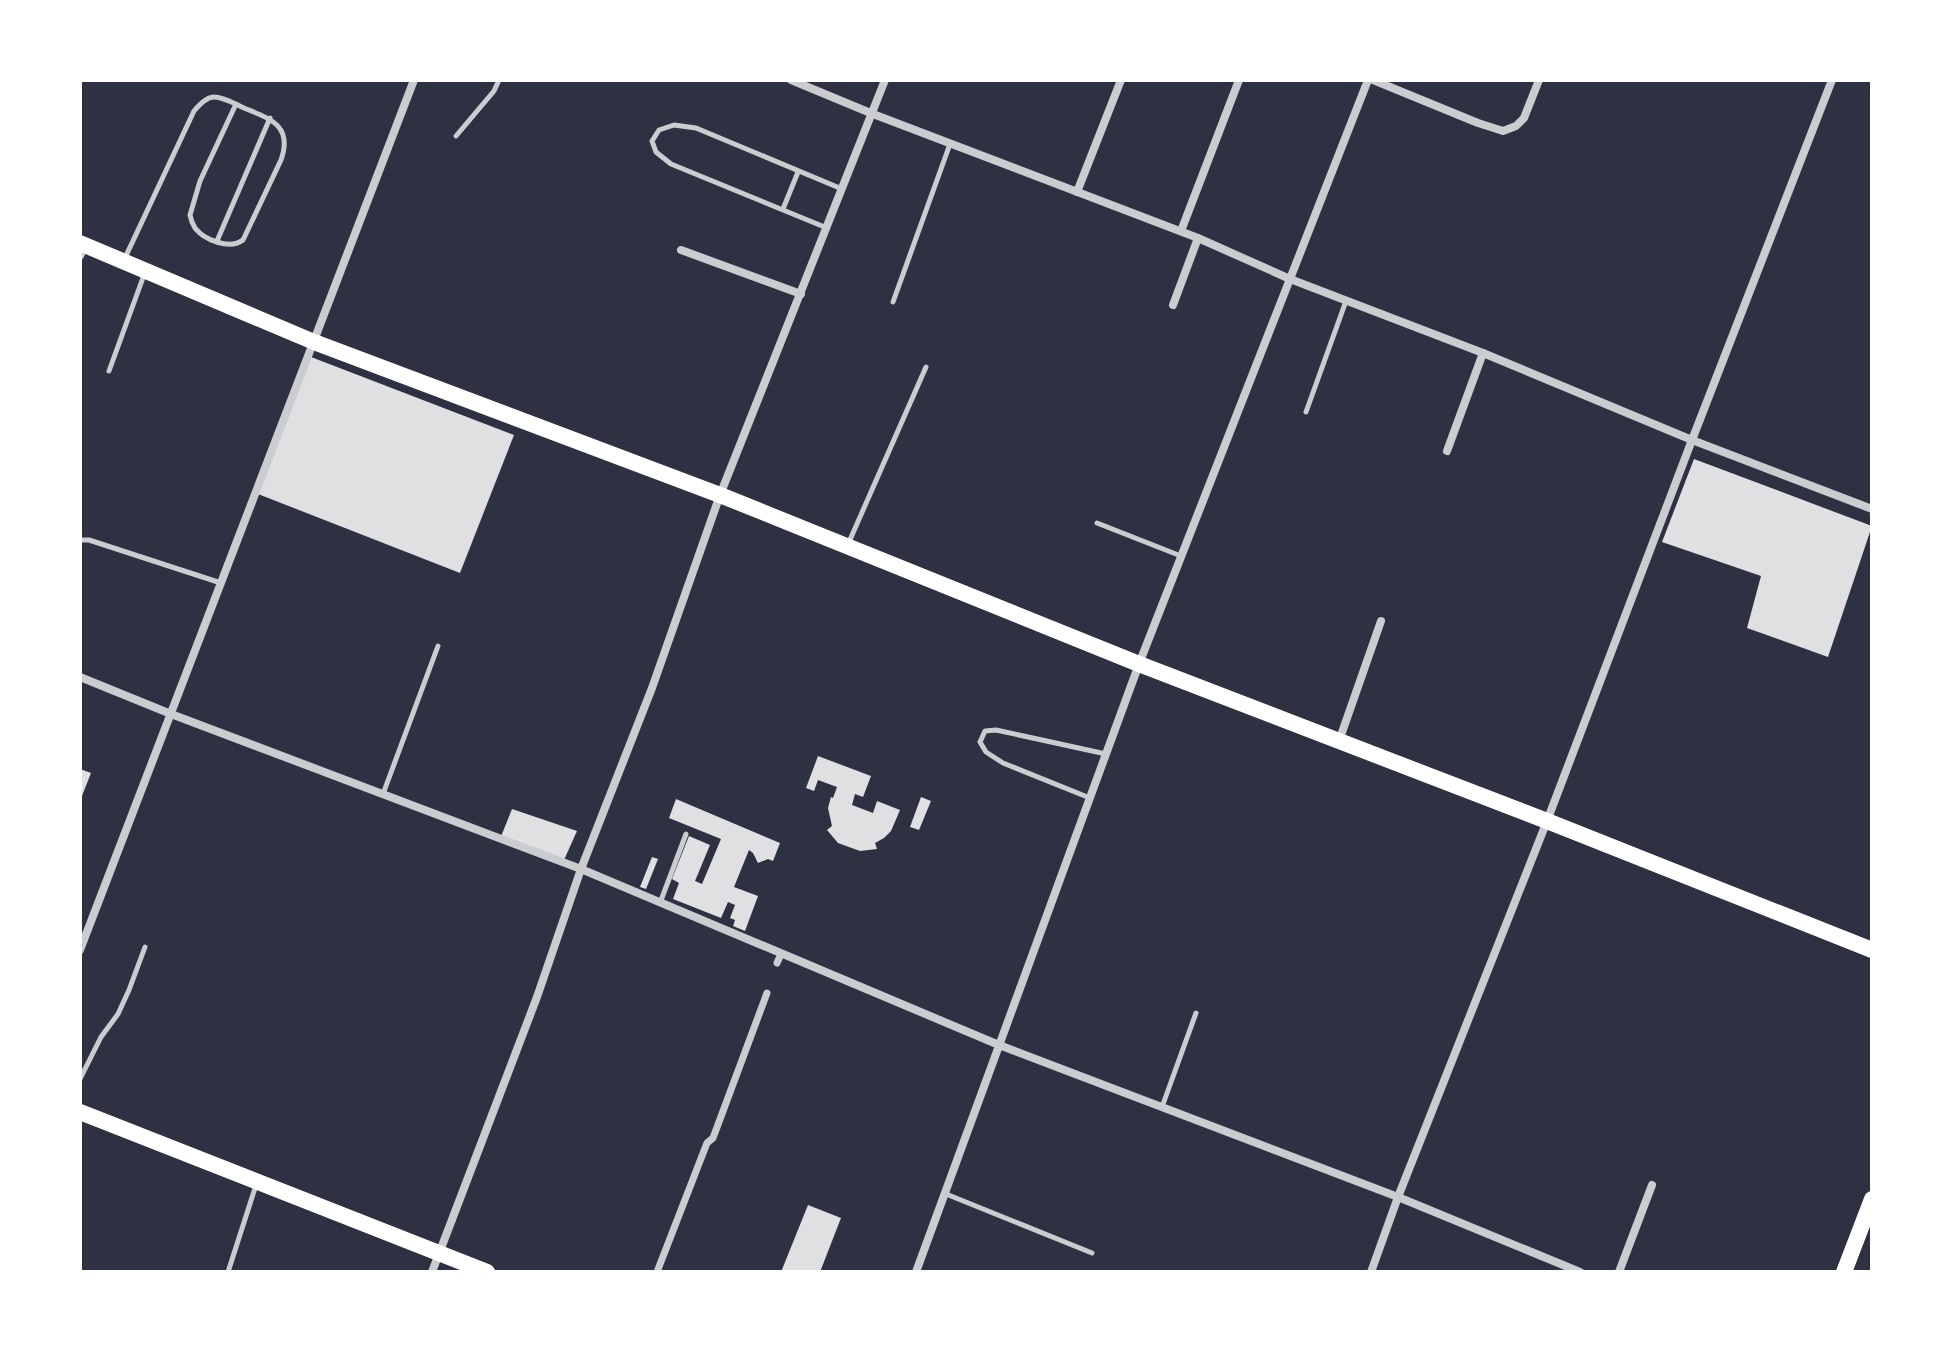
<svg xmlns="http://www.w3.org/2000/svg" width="1952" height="1352" font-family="Helvetica,sans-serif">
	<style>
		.building { fill: #e0e0e3 }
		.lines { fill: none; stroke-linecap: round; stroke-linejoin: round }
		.service { stroke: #caccd0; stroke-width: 5 }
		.pedestrian { stroke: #caccd0; stroke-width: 7 }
		.minor { stroke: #caccd0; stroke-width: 8 }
		.secondary { stroke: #fff; stroke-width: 16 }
	</style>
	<rect width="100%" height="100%" fill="#2d3142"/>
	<g class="building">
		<path d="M311,357l203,78 -54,138 -202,-79z"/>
		<path d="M1694,459l178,67 -44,131 -81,-29 14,-52 -99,-34z"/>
		<path d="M818,756l53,20 -8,21 -8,-3 -3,11 21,8 4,-12 23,9 -9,21 -7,7 -9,5 2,6 -17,2 -22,-8 -11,-13 5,-4 -4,-18 3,-11 2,1 4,-11 -19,-7 -4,11 -8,-3z"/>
		<path d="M80,769l11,4 -11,28z"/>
		<path d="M921,797l10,4 -12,29 -9,-3z"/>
		<path d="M676,799l104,44 -7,18 -5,-2 -10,4 -5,-10 -4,-3 -15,37 24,9 -13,35 -12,-5 2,-6 -5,-2 5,-13 -7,-3 -7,16 -48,-19 6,-16 -7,-4 17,-43 21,9 -15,36 7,3 19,-45 -52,-21z"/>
		<path d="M512,809l65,22 -13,29 -64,-21z"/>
		<path d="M652,857l6,2 -12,30 -6,-2z"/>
		<path d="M808,1205l33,13 -21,54h-39z"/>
	</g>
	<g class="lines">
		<g class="service">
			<path d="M456,136l38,-45 5,-11"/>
			<path d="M783,209l15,-37"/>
			<path d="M827,228l-156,-64 -15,-12 -4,-11 7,-11 15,-5 22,3 146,61"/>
			<path d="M217,241l53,-123"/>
			<path d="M124,260l70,-149c5,-6 12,-14 20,-14 10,0 21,7 30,11 27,11 49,18 37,52l-38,80c-13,10 -39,0 -48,-12 -3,-5 -4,-8 -5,-13l10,-34 36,-77"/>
			<path d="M893,302l57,-158"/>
			<path d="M109,371l35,-96"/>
			<path d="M1306,412l40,-111"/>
			<path d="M1097,523l84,33"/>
			<path d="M80,540h9l132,43"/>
			<path d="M849,542l77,-175"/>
			<path d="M383,794l55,-148"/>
			<path d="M1090,798l-87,-35 -17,-11 -6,-10 5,-11 11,-1 110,24"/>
			<path d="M660,903l26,-69"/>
			<path d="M80,1079l21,-42 17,-23 11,-24 16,-43"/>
			<path d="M1162,1107l34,-94"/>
			<path d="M946,1194l146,59"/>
			<path d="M228,1272l28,-87"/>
		</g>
		<g class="pedestrian">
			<path d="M777,963l4,-9"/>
			<path d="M657,1272l50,-129 6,-5 54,-145"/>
		</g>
		<g class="minor">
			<path d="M791,80l82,34 325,124 92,41 193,74 209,87 180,69"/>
			<path d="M1373,80l105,43 25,8 13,-5 8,-8 15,-38"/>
			<path d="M1077,192l44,-112"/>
			<path d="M1181,231l58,-151"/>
			<path d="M681,250l120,44"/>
			<path d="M80,256l5,-10"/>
			<path d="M1173,305l25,-67"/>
			<path d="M1447,451l36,-98"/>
			<path d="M80,677l91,37 410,155 418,176 399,152 182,75"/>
			<path d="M1339,741l42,-120"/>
			<path d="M80,950l334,-870"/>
			<path d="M432,1272l105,-275 44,-128 71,-181 68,-193 165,-415"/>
			<path d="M916,1272l223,-608 229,-584"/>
			<path d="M1371,1272l27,-75 149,-376 145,-381 140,-360"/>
			<path d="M1619,1272l33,-87"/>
		</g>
		<g class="secondary">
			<path d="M80,243l234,99 406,153 419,169 408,157 325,129"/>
			<path d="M80,1112l407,160"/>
			<path d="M1844,1272l28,-73"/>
		</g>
	</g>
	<rect width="1952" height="1352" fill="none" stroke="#ffffff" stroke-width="164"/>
</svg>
